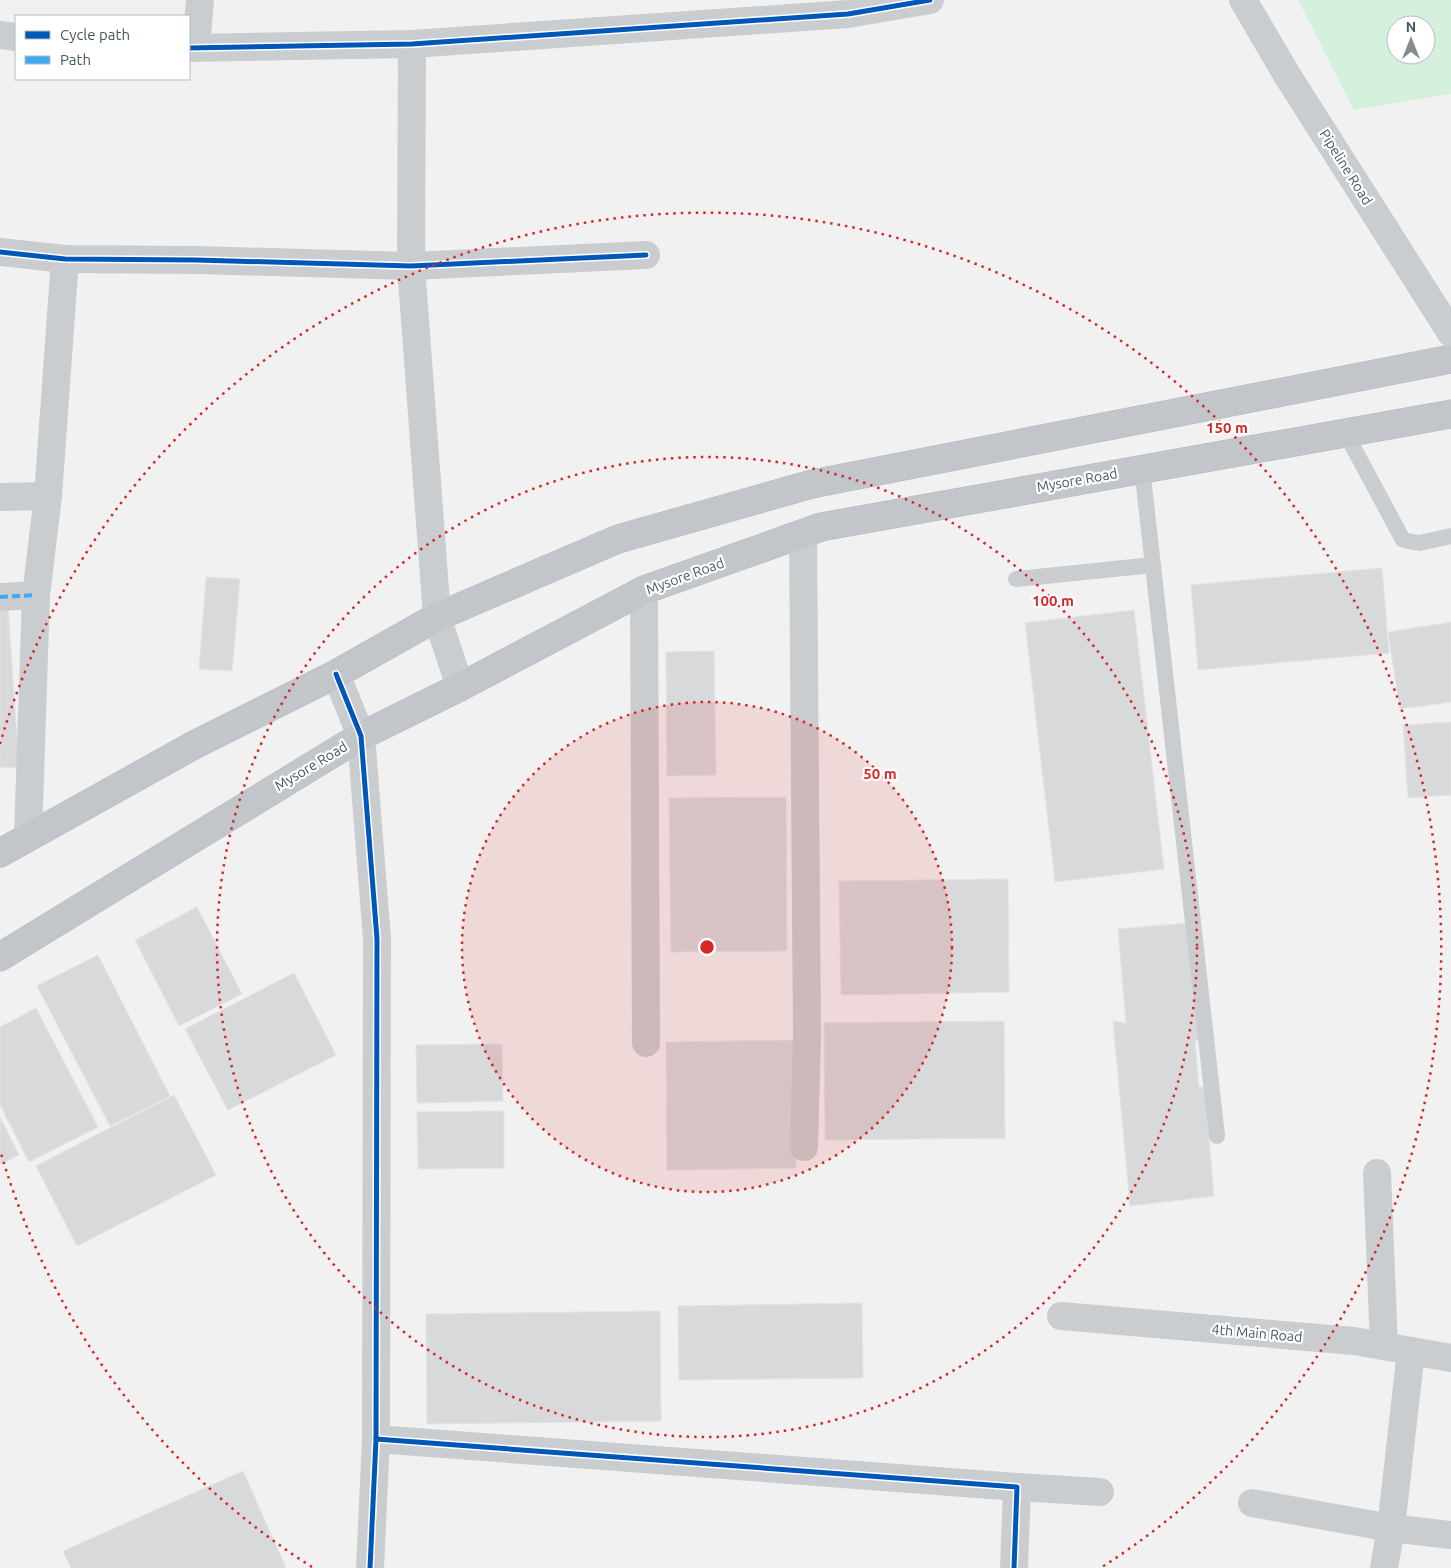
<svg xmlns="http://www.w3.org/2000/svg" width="1451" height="1568" font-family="Ubuntu,sans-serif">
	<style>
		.green { fill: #d5f1de; fill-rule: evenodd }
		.building { fill: #d8d9da; stroke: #e3e3e4 }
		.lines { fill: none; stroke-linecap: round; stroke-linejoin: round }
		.trunk-casing { stroke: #b6bbc1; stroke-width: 29 }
		.service { stroke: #cacdd0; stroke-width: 16 }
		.minor { stroke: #cacdd0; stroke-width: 28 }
		.tertiary { stroke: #cacdd0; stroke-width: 28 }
		.trunk { stroke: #c2c6ca; stroke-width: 28 }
		.quiet { stroke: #3fa9f5; stroke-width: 4; stroke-dasharray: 8 4; stroke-linecap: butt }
		.cycleway-casing { stroke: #fff; stroke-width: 8 }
		.cycleway { stroke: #0057b8; stroke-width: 5 }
		.ring { fill: none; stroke: #d62828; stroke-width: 2.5; stroke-dasharray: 2.5 5 }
		.labels { text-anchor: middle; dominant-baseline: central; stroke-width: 4.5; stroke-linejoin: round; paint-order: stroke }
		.street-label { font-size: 14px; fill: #47555f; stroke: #fff }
		.centre { fill: #d62828; stroke: #fff; stroke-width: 2.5 }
		.ring-label { font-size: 15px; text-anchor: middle; font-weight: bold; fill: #d62828; stroke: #fff; stroke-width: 4.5; stroke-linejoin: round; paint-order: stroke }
	</style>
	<rect width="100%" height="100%" fill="#f2f1f1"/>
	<path class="green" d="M1298,0h153v94l-97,16zM1396,25h30v30h-30z"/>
	<g class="building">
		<path d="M1382,568l7,85 -191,17 -7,-85z"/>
		<path d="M206,577l34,2 -8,92 -33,-2z"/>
		<path d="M0,606h8l11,161 -19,1z"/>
		<path d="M1134,610l30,259 -109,13 -30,-259z"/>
		<path d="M1451,622v80l-51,7 -12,-77z"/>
		<path d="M714,651l2,124 -49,1 -1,-124z"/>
		<path d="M1451,722v73l-43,3 -5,-73z"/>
		<path d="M786,797l1,154 -116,1 -2,-154z"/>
		<path d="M1008,879l1,113 -168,3 -2,-114z"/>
		<path d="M197,907l45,87 -63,32 -44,-86z"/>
		<path d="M1189,923l13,117h-7l4,47h6l9,109 -84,10 -17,-185 13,2 -8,-94z"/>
		<path d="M98,955l72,141 -60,30 -73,-140z"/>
		<path d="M294,973l42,82 -108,55 -43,-81z"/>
		<path d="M36,1008l62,119 -69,35 -29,-57v-78z"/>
		<path d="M1004,1021l1,117 -180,2 -1,-117z"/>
		<path d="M794,1040l2,128 -129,2 -1,-128z"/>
		<path d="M502,1044l1,57 -86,2 -1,-58z"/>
		<path d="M174,1095l42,80 -139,71 -41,-80z"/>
		<path d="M504,1111v57l-86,1 -1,-57z"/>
		<path d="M0,1117l19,38 -19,9z"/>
		<path d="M862,1303l1,75 -184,2 -1,-74z"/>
		<path d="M660,1311l1,110 -234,3 -1,-110z"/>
		<path d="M243,1471l43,97h-215l-8,-17z"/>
	</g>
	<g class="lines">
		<defs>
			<g id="trunk">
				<path d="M0,853l194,-108 142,-71 101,-57 181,-78 194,-55 639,-125"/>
				<path d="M0,957l361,-221 99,-49 184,-97 177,-63 630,-113"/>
			</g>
		</defs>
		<use href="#trunk" class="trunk-casing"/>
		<g class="service">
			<path d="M1345,432l58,108 16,3 32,-7"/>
			<path d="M1142,468l75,668"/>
			<path d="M1016,579l137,-14"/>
		</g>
		<g class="minor">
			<path d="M0,35l16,2"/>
			<path d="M412,44l-1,222 26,351 23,70"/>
			<path d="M196,47l4,-47"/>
			<path d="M189,48l223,-4 436,-30 82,-14"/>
			<path d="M0,252l65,7 131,1 215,6 235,-11"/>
			<path d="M48,496l17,-237"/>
			<path d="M0,497l48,-1 -12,99 -8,242"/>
			<path d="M803,533l4,503 -3,111"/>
			<path d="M644,590l2,453"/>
			<path d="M0,597l36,-2"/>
			<path d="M1377,1173l7,173"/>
			<path d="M1061,1316l293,25 97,17"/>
			<path d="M376,1439l641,48 -3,81"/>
			<path d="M1017,1487l83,5"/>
			<path d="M1252,1503l139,25 60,7"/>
			<path d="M1384,1568l7,-40 20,-177"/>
		</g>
		<g class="tertiary">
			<path d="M1243,0l44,75 164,258"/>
			<path d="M336,674l25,62 16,203 -1,500 -6,129"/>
		</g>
		<use href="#trunk" class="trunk"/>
		<path class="quiet" d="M0,597l36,-2"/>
		<defs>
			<g id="cycleway">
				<path d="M189,48l223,-4 436,-30 82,-14"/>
				<path d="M0,252l65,7 131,1 215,6 235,-11"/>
				<path d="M336,674l25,62 16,203 -1,500 -6,129"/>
				<path d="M376,1439l641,48 -3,81"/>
			</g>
		</defs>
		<use href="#cycleway" class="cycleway-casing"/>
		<use href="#cycleway" class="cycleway"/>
	</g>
	<circle cx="707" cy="947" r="245" fill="#d62828" fill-opacity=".12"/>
	<g class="ring">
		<circle cx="707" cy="947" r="245"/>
		<circle cx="707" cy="947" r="490"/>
		<path d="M312 1567A735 735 0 0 1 0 1150M0 744A735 735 0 1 1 1102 1567"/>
	</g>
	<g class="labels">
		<g class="street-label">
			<text transform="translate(1346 167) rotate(58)">Pipeline Road</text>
			<text transform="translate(1077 480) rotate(-10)">Mysore Road</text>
			<text transform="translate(685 576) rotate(-20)">Mysore Road</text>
			<text transform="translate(311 766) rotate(-31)">Mysore Road</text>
			<text transform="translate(1257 1333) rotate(5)">4th Main Road</text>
		</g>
	</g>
	<circle cx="707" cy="947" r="8" class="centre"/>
	<g class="ring-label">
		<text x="1227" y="433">150 m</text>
		<text x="1053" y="606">100 m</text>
		<text x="880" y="779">50 m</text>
	</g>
	<rect x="15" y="15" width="175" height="65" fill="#ffffff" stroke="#b5bbbf"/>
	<rect x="25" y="31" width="25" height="8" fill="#0057b8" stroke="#b5bbbf"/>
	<text x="60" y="40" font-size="15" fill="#47555f">Cycle path</text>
	<rect x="25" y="56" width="25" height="8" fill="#3fa9f5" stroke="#b5bbbf"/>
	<text x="60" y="65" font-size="15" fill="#47555f">Path</text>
	<g transform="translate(1411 40)"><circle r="24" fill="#ffffff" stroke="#b5bbbf"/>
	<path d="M0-4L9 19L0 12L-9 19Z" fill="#838c92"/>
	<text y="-8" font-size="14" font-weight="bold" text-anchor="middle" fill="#47555f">N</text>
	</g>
</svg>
